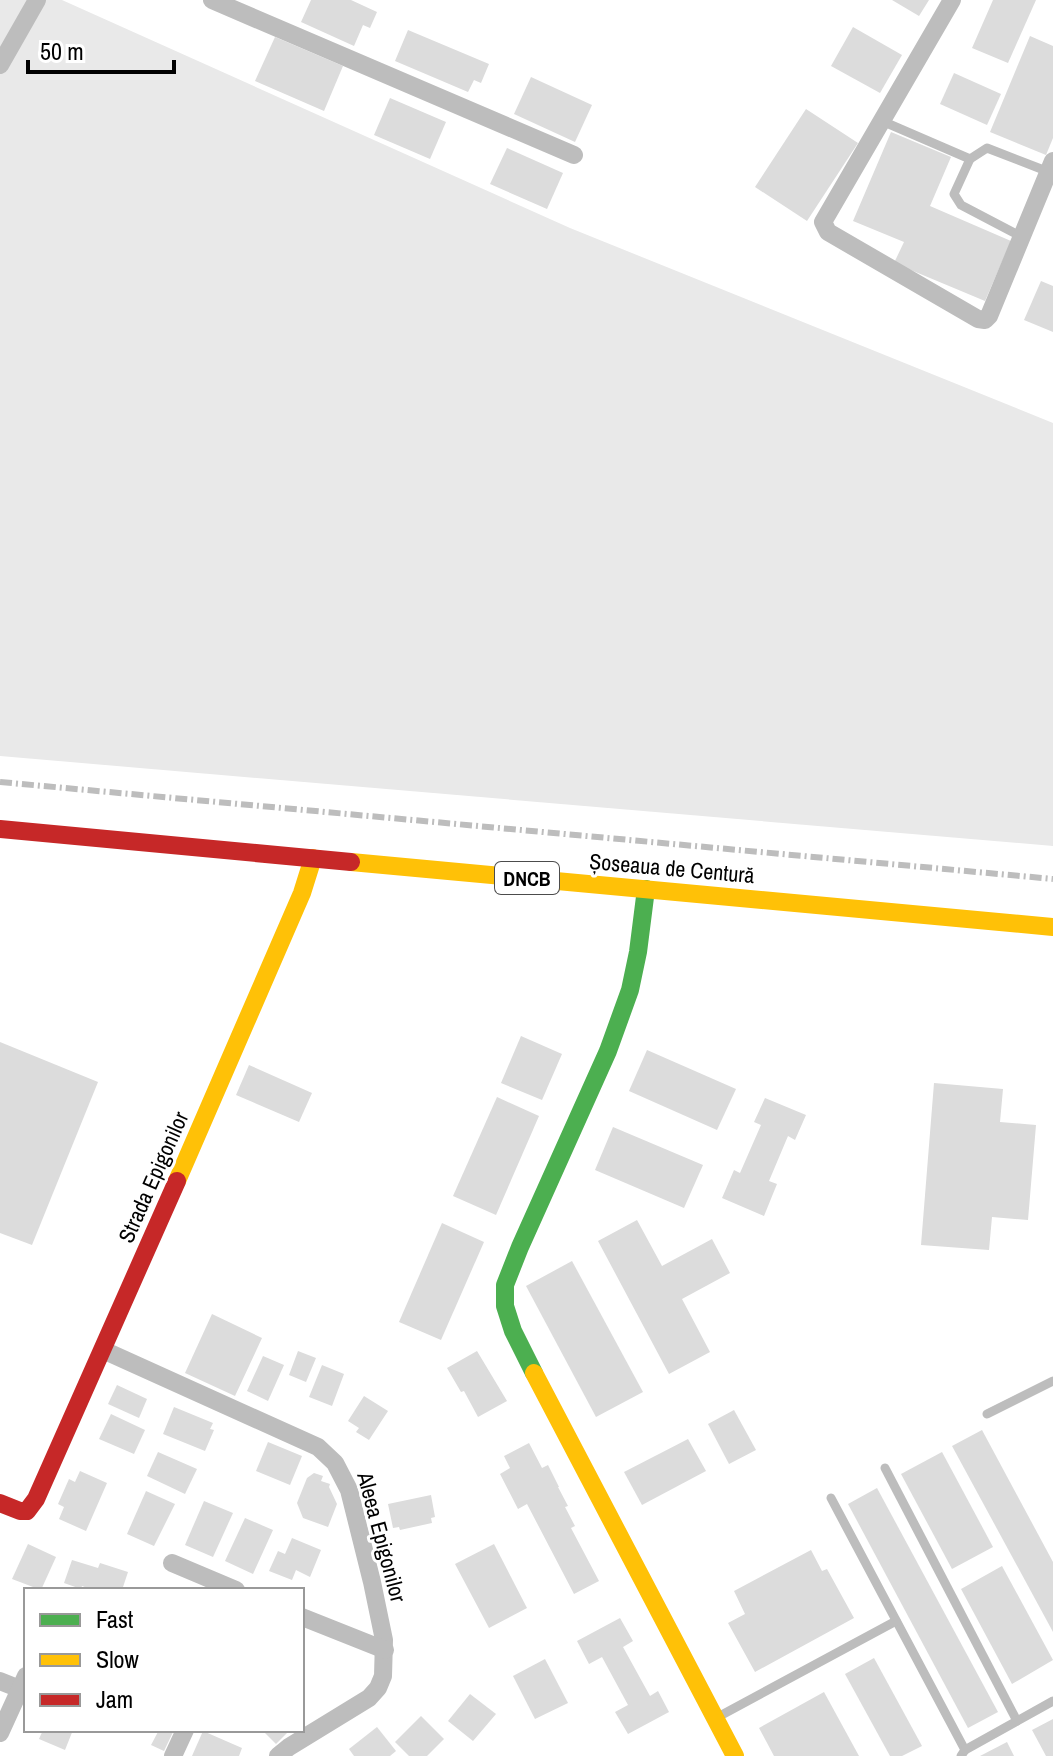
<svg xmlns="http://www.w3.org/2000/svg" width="1053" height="1756" font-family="'Archivo Narrow',sans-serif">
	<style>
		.green { fill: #e9e9e9 }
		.building { fill: #dcdcdc }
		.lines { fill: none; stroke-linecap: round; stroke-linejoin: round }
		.lane { stroke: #bdbdbd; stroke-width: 9 }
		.street { stroke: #bdbdbd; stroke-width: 18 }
		.fast { stroke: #4caf50; stroke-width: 18 }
		.slow { stroke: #ffc107; stroke-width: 18 }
		.jam { stroke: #c62828; stroke-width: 18 }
		.rail { stroke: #bdbdbd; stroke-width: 6; stroke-dasharray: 12 4 2 4; stroke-linecap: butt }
		.labels { text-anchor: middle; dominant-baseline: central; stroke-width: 6; stroke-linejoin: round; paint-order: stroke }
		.shield { fill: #fff; stroke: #4c4c4c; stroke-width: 2 }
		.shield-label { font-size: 20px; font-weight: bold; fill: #000 }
		.street-label { font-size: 22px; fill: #000; stroke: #fff }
	</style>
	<rect width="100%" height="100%" fill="#fff"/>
	<path class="green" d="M0,0h62l508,228 483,195v423l-1053,-90z"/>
	<g class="building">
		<path d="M311,0h40l26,12 -7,16 -7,-3 -9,21 -53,-24z"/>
		<path d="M892,0h37l-10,16z"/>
		<path d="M993,0h43l-28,63 -36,-15z"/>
		<path d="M853,27l49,28 -22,38 -49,-27z"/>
		<path d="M408,30l81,34 -8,19 -7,-3 -6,12 -73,-31z"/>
		<path d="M1030,36l23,10v92l-7,17 -56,-23z"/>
		<path d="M275,37l68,29 -19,45 -69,-30z"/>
		<path d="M954,73l47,21 -14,31 -47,-21z"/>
		<path d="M531,77l61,28 -17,37 -61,-28z"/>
		<path d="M390,98l56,24 -16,37 -56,-24z"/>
		<path d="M806,109l52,34 -51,78 -52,-34z"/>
		<path d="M891,132l60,25 -21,49 81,35 -26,60 -91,-38 10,-21 -51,-21z"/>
		<path d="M507,148l56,25 -16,36 -57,-25z"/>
		<path d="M1041,281l12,5v46l-29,-12z"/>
		<path d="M521,1036l41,18 -20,46 -41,-17z"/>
		<path d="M0,1042l98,40 -66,163 -32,-12z"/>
		<path d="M647,1050l89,39 -19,41 -88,-39z"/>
		<path d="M249,1065l63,28 -13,29 -63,-27z"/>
		<path d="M934,1083l69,6 -3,33 36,3 -8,95 -36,-3 -3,33 -68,-5z"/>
		<path d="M497,1097l42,19 -43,99 -43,-19z"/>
		<path d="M765,1098l41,17 -11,25 -7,-4 -19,45 8,3 -13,32 -42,-18 12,-28 6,3 21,-48 -7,-3z"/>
		<path d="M613,1127l90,38 -19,43 -89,-38z"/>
		<path d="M637,1220l25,46 50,-27 18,34 -48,26 28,53 -41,22 -71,-133z"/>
		<path d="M442,1223l42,19 -43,98 -42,-18z"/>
		<path d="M572,1261l71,131 -47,25 -70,-131z"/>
		<path d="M212,1314l50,24 -27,58 -50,-23z"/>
		<path d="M298,1351l18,7 -10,24 -17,-7z"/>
		<path d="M477,1351l30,50 -29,16 -14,-26 -3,1 -14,-24z"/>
		<path d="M263,1356l21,9 -16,36 -21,-10z"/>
		<path d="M322,1365l22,9 -12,32 -23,-9z"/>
		<path d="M117,1385l30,14 -8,19 -31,-14z"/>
		<path d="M364,1396l24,15 -19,29 -13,-8 3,-4 -11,-7z"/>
		<path d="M174,1407l39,16 -3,6 4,1 -9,21 -42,-17z"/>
		<path d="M734,1410l22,40 -27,14 -21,-40z"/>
		<path d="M111,1414l34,16 -11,24 -35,-15z"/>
		<path d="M982,1430l71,132v70l-101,-186z"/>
		<path d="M688,1439l18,32 -64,34 -18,-33z"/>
		<path d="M268,1442l34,14 -12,29 -34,-14z"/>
		<path d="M529,1443l13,25 6,-3 11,22h-1l10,19 -3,1 10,19 -4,2 28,53 -25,13 -47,-90 -9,5 -18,-35 10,-6 -6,-12z"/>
		<path d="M158,1452l39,17 -12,25 -38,-18z"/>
		<path d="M942,1452l51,95 -41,22 -51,-95z"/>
		<path d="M80,1471l27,12 -21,48 -27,-12 5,-12 -6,-3 11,-25 6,3z"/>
		<path d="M314,1473l9,3 -2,5 9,3 -1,3 8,17 -9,23 -25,-9 -6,-15 10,-25z"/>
		<path d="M877,1488l121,224 -30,16 -120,-224z"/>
		<path d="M146,1491l29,13 -21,42 -27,-12z"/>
		<path d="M431,1495l4,22 -4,1 1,5 -32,7 -1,-3 -6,1 -5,-24z"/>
		<path d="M204,1501l29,12 -20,44 -28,-12z"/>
		<path d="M245,1518l28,12 -20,44 -28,-13z"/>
		<path d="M292,1538l29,12 -11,27 -14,-7 -4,10 -23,-9 9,-20 7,3z"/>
		<path d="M28,1544l28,13 -15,33 -29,-11z"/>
		<path d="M494,1544l33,64 -38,20 -34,-64z"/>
		<path d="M811,1550l11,21 5,-2 27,49 -99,54 -27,-49 17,-9 -11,-23z"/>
		<path d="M72,1560l26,8 2,-5 28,9 -6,18h-29l-11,-4 -1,3 -17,-6z"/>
		<path d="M1002,1566l51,94 -41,24 -51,-95z"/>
		<path d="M620,1618l13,23 -10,6 27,49 8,-5 11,21 -41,22 -13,-22 13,-7 -26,-48 -13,7 -12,-23z"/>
		<path d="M874,1658l48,88 -20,10h-12l-45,-82z"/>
		<path d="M545,1659l23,44 -33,16 -22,-43z"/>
		<path d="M824,1692l35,64h-85l-15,-28z"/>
		<path d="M470,1694l26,20 -23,27 -25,-20z"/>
		<path d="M421,1716l23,23 -17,17h-18l-14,-14z"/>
		<path d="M1053,1719v37h-7l-14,-26z"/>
		<path d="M377,1727l19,24 -6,5h-36l-5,-7z"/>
		<path d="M43,1730h30l-8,20 -26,-11z"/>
		<path d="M159,1730h15l-10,21 -13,-6z"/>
		<path d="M262,1730h28l-14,14z"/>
		<path d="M203,1731l39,17 -3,8h-47z"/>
		<path d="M1007,1742l7,14h-34z"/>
	</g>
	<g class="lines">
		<g class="lane">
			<path d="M882,121l88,38 17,-11 62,24"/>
			<path d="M970,159l-16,35 7,11 61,32"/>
			<path d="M987,1414l66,-33"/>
			<path d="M885,1468l132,253"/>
			<path d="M831,1498l134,252 -4,6"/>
			<path d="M716,1718l180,-97"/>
			<path d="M965,1750l88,-49"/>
		</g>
		<g class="street">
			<path d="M212,0l362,155"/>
			<path d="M952,0l-129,222 5,10 150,87 7,1 4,-4 64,-155"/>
			<path d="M0,65l37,-65"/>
			<path d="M103,1350l215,97 17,16 14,27 23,92 12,58 -1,36 -5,12 -9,10 -80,49 -11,9"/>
			<path d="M172,1563l64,27"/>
			<path d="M302,1617l83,33"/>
			<path d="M0,1681l20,8"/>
			<path d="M0,1733l26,-57"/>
			<path d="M173,1756l12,-26"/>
		</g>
		<path class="fast" d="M534,1373l-21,-42 -8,-25v-21l15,-38 88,-196 22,-61 8,-38 8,-63"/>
		<g class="slow">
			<path d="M351,862l702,65"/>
			<path d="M177,1181l125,-288 11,-35"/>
			<path d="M534,1373l201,383"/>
		</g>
		<g class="jam">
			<path d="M0,829l351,33"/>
			<path d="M0,1503l20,8h7l9,-12 141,-318"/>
		</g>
		<path class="rail" d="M0,782l1053,97"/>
	</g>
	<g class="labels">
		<rect class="shield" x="495" y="862" width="64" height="32" rx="6"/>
		<g class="shield-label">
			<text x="527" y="878">DNCB</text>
		</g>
		<g class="street-label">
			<text transform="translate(672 868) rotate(5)">Șoseaua de Centură</text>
			<text transform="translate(153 1177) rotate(-66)">Strada Epigonilor</text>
			<text transform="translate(382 1537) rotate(75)">Aleea Epigonilor</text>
		</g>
	</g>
	<rect x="24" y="1588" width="280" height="144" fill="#ffffff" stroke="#999999" stroke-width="2"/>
	<rect x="40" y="1614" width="40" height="12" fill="#4caf50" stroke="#999999" stroke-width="2"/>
	<text x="96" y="1628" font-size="24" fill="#000000">Fast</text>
	<rect x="40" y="1654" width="40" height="12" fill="#ffc107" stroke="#999999" stroke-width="2"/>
	<text x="96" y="1668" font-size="24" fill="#000000">Slow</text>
	<rect x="40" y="1694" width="40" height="12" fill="#c62828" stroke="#999999" stroke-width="2"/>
	<text x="96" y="1708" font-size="24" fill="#000000">Jam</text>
	<path d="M28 60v12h146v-12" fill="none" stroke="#000000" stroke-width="4"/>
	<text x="40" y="60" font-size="24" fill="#000000" stroke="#ffffff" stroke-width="6" paint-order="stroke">50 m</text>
</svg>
